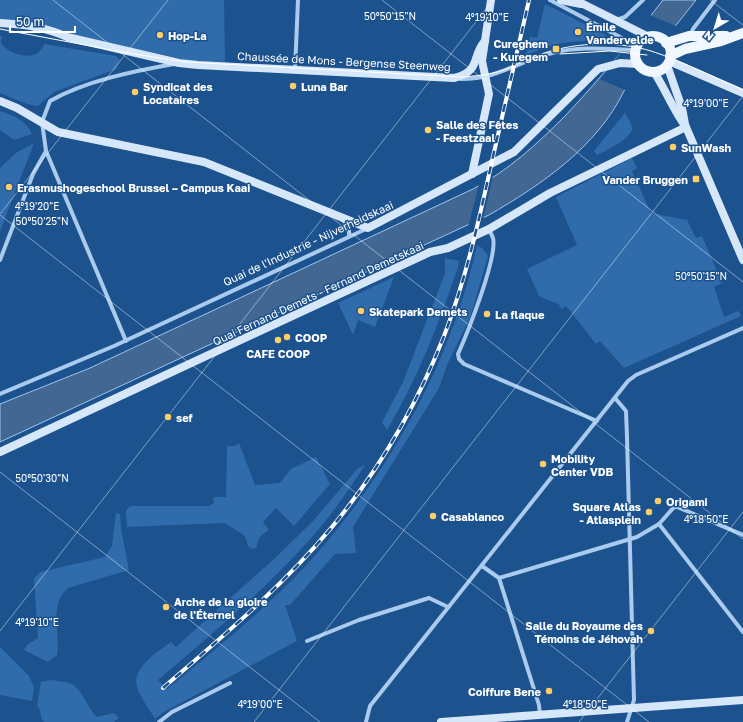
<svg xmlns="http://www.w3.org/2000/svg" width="743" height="722" font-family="'Golos Text',sans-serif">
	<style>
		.green { fill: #306cac }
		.water { fill: #416792; stroke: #9dc6ef }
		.pier { fill: #1c528e }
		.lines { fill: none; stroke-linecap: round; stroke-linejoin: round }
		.street { stroke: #aacbed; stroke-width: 4 }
		.secondary { stroke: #d7e7fa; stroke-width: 8 }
		.primary { stroke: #f1f7ff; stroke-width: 10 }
		.tram { stroke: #fff; stroke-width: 1 }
		.rail-casing { stroke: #fff; stroke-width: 4 }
		.rail { stroke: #1c528e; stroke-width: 2.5; stroke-dasharray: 8; stroke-linecap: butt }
		.ticks { fill: none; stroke: #fff; stroke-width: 1; stroke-opacity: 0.45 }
		.poi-dot { fill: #fdcd68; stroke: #1c528e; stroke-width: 1.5 }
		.labels { text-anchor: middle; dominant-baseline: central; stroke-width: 3; stroke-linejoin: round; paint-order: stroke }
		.poi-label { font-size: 11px; font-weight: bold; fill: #fff; stroke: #1c528e; text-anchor: start }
		.street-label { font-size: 11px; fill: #fff; stroke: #1c528e }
		.ticks-label { font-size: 10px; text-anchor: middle; fill: #fff; stroke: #1c528e; stroke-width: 3; stroke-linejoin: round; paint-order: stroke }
	</style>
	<rect width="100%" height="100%" fill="#1c528e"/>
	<g class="green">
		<path d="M0,0h224l1,62 -34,-1 -191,-42z"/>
		<path d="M545,4l61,31 -2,6c-30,-1 -51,1 -78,15l4,-19 7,1z"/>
		<path d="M0,36h2l-1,7c9,13 38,20 43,1l72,12 4,4 -4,9 -62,23 -16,14 -11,-2 -27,-11z"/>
		<path d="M0,111c14,5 26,9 32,23l-18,6 -14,-10z"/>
		<path d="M625,113c2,4 7,11 7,15 1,10 -27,23 -35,27l-3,-4z"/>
		<path d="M34,143l-34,88v-63l16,-15z"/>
		<path d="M632,158l5,10 -5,3 19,42 36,7 9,18 6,-2 20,47 -8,4 10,30 14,-6 3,5 -117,52 -24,-27 -4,3 -28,-36 -4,-2 -1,3 -4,-2 1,-2 -21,-9 -12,-27 50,-24 -21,-48z"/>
		<path d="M477,245l5,3 6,8 -18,62 -23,47 -8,23 -86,139 3,26 -21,1 -45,51h-5l12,36 -135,72 -7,6c-5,-9 -13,-19 -17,-29 -9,-21 19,-38 33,-48l5,5 99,-89 38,-37 45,-53 7,-3c-19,29 -39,58 -63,83 -44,48 -95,90 -144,132l9,9c44,-36 89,-72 129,-113 86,-89 155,-210 181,-331z"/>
		<path d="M445,258l14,3 -1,6c-19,56 -40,111 -71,163l-5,-8 21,-40 42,-109z"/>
		<path d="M394,277l-19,50 -17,-7 -5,15 -15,-32z"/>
		<path d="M239,443l16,42 25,-2 11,-14 25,-12 14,27 -36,42 -18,-18 -13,14 6,8c-8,5 -12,8 -12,17l-4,2 -5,-3 -3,-10 -20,-13 -98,4 -1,-16 4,-5h79l5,-3 -1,-6h13l1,-51h8z"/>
		<path d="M116,513l4,1 1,15 8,41 -61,18c-20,18 -7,43 -11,67l-9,7 -24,-12 3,-5 11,-7 -4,-59 6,-7 65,-15 7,-11z"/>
		<path d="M0,647l29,29 5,11 -2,14 -32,-6z"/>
		<path d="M50,680c6,1 13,1 19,3 13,4 18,25 28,34l17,-4 5,5 -5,4h-69l-3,-2 -3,-13 -2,-1 4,-24z"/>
	</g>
	<path class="water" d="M663,0h33l-72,91c-27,56 -83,94 -135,124l-489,227v-38l90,-36 383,-179c36,-19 63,-44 92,-73 35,-37 67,-76 98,-116z"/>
	<g class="pier">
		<path d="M650,15l28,12 -51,64 -27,-12z"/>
		<path d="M493,176l-10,44 -15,7 11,-43z"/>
	</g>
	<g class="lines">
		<g class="street">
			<path d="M550,0l87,46"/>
			<path d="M616,20l9,-3 18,-17"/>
			<path d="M690,36l3,-7 22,-29"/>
			<path d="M295,70l3,-70"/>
			<path d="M461,79c38,0 57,-18 91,-26 28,-7 56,-4 84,-3"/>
			<path d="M46,151l80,190"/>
			<path d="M343,220l6,8v8"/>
			<path d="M489,229c1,3 3,6 4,9 5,19 -26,96 -35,116l1,5 5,5 133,57"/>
			<path d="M0,260l33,-86 13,-23 -4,-29 8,-21c35,-20 84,-30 124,-37"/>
			<path d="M0,394l114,-48 252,-117"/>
			<path d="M615,398l11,13 1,26 7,263 -7,22"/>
			<path d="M659,524l84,108"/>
			<path d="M482,566l17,12 40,127 1,10"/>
			<path d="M499,578l138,-41 22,-13 16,-18 68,29"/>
			<path d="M307,641l52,-21 70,-22 19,9"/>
			<path d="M159,722l13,-10 58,-29"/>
			<path d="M366,722l4,-16 258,-325 8,-6 107,-47"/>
		</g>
		<g class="secondary">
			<path d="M561,0l20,4"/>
			<path d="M575,0l74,37"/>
			<path d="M0,23c21,1 48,5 67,14l112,26 19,2 256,13c28,-7 17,-22 31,-37"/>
			<path d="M669,61l74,32"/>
			<path d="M667,65l15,43 3,16"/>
			<path d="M654,72c12,18 19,38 32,55l57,133"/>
			<path d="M0,101l17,7 41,24 146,30 164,66 146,-76 84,-83 22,-6 18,1"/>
			<path d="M472,174l17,-80 -7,-33 9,-61"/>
			<path d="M0,452l430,-200 18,-4 41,-19 61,-36 136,-66"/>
			<path d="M441,722l302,-22"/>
		</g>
		<g class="primary">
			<circle cx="653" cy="54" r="18"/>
			<path d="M666,43l23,-7h37"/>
			<path d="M670,56l15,-7 36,-8 22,-8"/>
		</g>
		<g class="tram">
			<path d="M0,29l122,23 64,10 274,15c15,-1 30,-2 44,-7 17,-7 33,-16 51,-20 29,-8 67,-8 96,1 31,10 62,26 92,39"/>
			<path d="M560,54l50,-3 37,4"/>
		</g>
		<defs>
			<path id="rail" d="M163,688c59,-51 119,-101 169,-161 47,-57 85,-122 112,-191 22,-57 35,-116 48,-175 12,-54 25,-107 37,-161"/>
		</defs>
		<use href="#rail" class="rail-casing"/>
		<use href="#rail" class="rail"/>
	</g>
	<path class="ticks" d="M53,0l690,539M382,0l361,282M710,0l33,25M0,214l168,-214M0,215l649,507M0,472l320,250M0,631l493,-631M254,722l489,-626M579,722l164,-210"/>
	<g class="poi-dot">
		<circle cx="578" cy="32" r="4"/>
		<circle cx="160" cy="35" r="4"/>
		<rect x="552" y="45" width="8" height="8" rx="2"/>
		<circle cx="293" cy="86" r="4"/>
		<circle cx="135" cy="92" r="4"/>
		<circle cx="428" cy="130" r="4"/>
		<circle cx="673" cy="147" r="4"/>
		<rect x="692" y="175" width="8" height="8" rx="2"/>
		<circle cx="9" cy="187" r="4"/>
		<circle cx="361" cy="311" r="4"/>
		<circle cx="487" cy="314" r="4"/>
		<circle cx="287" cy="337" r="4"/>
		<circle cx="278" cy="340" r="4"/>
		<circle cx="168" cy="417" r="4"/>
		<circle cx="543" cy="464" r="4"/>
		<circle cx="658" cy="501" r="4"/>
		<circle cx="649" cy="512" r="4"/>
		<circle cx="433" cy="516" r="4"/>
		<circle cx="166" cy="607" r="4"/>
		<circle cx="651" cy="631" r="4"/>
		<circle cx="549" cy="691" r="4"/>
	</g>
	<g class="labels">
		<g class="poi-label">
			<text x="586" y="26">Émile<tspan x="586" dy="13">Vandervelde</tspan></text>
			<text x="168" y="35">Hop-La</text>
			<text x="548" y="43" text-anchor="end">Cureghem<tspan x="548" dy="13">- Kuregem</tspan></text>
			<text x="143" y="86">Syndicat des<tspan x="143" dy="13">Locataires</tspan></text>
			<text x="301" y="86">Luna Bar</text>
			<text x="436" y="124">Salle des Fêtes<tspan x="436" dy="13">- Feestzaal</tspan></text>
			<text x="681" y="147">SunWash</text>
			<text x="688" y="179" text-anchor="end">Vander Bruggen</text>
			<text x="17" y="187">Erasmushogeschool Brussel – Campus Kaai</text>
			<text x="369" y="311">Skatepark Demets</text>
			<text x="495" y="314">La flaque</text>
			<text x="295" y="337">COOP</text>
			<text x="278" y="353" text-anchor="middle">CAFE COOP</text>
			<text x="176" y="417">sef</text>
			<text x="551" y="458">Mobility<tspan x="551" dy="13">Center VDB</tspan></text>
			<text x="666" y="501">Origami</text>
			<text x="641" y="506" text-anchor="end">Square Atlas<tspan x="641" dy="13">- Atlasplein</tspan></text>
			<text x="441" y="516">Casablanco</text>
			<text x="174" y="601">Arche de la gloire<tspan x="174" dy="13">de l'Éternel</tspan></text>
			<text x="643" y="625" text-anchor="end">Salle du Royaume des<tspan x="643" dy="13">Témoins de Jéhovah</tspan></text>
			<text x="541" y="691" text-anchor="end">Coiffure Bene</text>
		</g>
		<g class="street-label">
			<text transform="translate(344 61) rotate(3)">Chaussée de Mons - Bergense Steenweg</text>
			<text transform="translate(308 243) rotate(-25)">Quai de l'Industrie - Nijverheidskaai</text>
			<text transform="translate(318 293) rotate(-25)">Quai Fernand Demets - Fernand Demetskaai</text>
		</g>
	</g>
	<g class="ticks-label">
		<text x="390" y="20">50°50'15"N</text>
		<text x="487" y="21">4°19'10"E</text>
		<text x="706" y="107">4°19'00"E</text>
		<text x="37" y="210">4°19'20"E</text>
		<text x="42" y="225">50°50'25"N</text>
		<text x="701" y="280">50°50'15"N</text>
		<text x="42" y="482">50°50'30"N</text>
		<text x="706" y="523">4°18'50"E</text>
		<text x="37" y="626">4°19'10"E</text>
		<text x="260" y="708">4°19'00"E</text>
		<text x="585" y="708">4°18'50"E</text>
	</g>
	<g transform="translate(715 28) rotate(218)" stroke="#1c528e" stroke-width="3" paint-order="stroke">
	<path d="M0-3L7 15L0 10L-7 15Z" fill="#ffffff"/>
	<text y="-6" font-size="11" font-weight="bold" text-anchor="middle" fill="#ffffff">N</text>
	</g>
	<path d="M10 26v6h65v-6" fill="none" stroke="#ffffff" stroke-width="2"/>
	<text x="16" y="26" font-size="12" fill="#ffffff" stroke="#1c528e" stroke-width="3" paint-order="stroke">50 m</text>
</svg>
